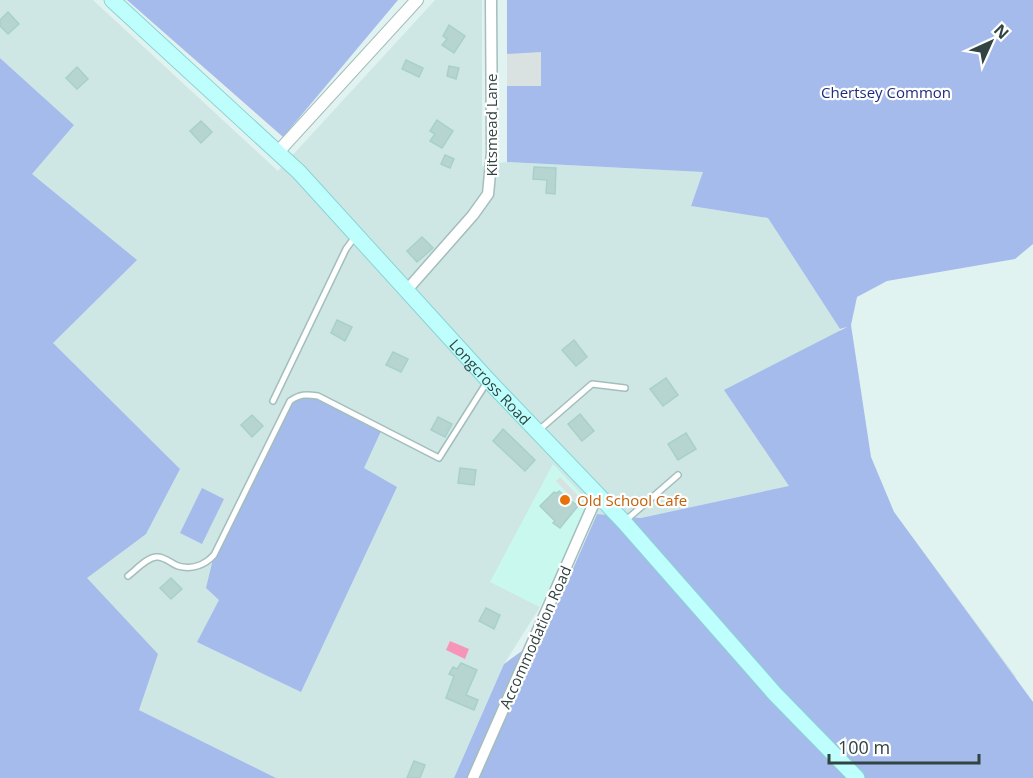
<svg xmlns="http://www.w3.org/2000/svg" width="1033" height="778" font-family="'Open Sans',sans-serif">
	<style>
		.residential { fill: #cee7e5 }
		.commercial { fill: #c9f8ef }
		.green { fill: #a5bbec }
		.parking { fill: #dae2e1 }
		.water { fill: #f795b8 }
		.building { fill: #b6d5d0; stroke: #a8d0ca; stroke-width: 1.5 }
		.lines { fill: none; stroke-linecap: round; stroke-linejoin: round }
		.service-casing { stroke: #a3bebb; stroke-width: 8 }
		.minor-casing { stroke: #a3bebb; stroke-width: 13 }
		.tertiary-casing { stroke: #a3bebb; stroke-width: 14 }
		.secondary-casing { stroke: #89d4d2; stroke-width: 17 }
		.service { stroke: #fff; stroke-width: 5 }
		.minor { stroke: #fff; stroke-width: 10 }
		.tertiary { stroke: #fff; stroke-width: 12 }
		.secondary { stroke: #befffe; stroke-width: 15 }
		.food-dot { fill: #e8710a; stroke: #fff; stroke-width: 2 }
		.labels { text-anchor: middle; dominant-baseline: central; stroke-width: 4.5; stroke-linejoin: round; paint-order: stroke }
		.park-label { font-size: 15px; fill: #202d7a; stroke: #fff }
		.street-label { font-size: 15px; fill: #314441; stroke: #fff }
		.food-label { font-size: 15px; fill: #c56008; stroke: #fff; text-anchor: start }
	</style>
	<rect width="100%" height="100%" fill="#e1f3f1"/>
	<path class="residential" d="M0,0h93l185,171 157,-171h47v166l25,-4 197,10 -13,34 77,12 72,111 31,128 23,55 123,166 -376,-160 -44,-4 -7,-11 -100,78 50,26 -36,57 -50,114h-178l-137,-68 -139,-225 32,-312 42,-48 -74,-67z"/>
	<path class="commercial" d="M553,464l37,39 -50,104 -50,-25z"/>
	<g class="green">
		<path d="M127,0h271l-115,137z"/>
		<path d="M507,0h526v244l-18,15 -128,22 -30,16 -6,28 20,132 23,55 139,190v76h-579l50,-114 40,-29 53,-121 44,4 148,-32 -65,-96 123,-63 -7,2 -72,-111 -77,-12 12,-34 -196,-10z"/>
		<path d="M0,58l74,67 -42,49 105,86 -84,83 127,126 -34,65 -59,44 71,76 -19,56 137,68h-276z"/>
		<path d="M297,396h21l64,33 -18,39 33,19 -96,205 -104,-50 22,-42 -13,-12 8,-33 76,-154z"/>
		<path d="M202,488l22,11 -22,45 -22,-11z"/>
	</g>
	<g class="parking">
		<path d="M541,52v34h-34v-32z"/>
		<path d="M560,477l24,25 -5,4 -23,-25z"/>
	</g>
	<path class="water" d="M450,641l19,8 -4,10 -19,-9z"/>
	<g class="building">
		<path d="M8,12l11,12 -11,10 -8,-8v-6z"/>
		<path d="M449,25l16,11 -11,17 -12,-8 5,-6 -4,-3z"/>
		<path d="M406,60l17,8 -4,9 -17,-8z"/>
		<path d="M449,66l10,2 -3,11 -9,-3z"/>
		<path d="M77,67l11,12 -11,10 -11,-11z"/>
		<path d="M437,120l16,11 -11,17 -12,-7 5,-7 -5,-3z"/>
		<path d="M201,121l11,11 -11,11 -11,-12z"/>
		<path d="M445,155l9,4 -4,9 -9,-4z"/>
		<path d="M534,167l22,1 -1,26 -9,-1 1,-13 -14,-1z"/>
		<path d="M422,237l11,11 -16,14 -10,-11z"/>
		<path d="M337,320l15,7 -7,14 -14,-8z"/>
		<path d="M574,340l13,17 -11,9 -14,-16z"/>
		<path d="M393,352l15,7 -7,13 -15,-7z"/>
		<path d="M666,378l12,17 -15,11 -13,-17z"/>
		<path d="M580,414l14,17 -12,10 -14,-17z"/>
		<path d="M252,415l11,11 -11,11 -11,-12z"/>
		<path d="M438,417l14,7 -7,13 -14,-7z"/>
		<path d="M503,429l32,31 -10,11 -32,-30z"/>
		<path d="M686,433l10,16 -18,11 -10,-16z"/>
		<path d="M460,468l16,2 -2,15 -16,-2z"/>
		<path d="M559,491l19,15 -18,22 -7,-5 2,-2 -15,-15 14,-14 3,1z"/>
		<path d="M171,578l11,11 -11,10 -11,-11z"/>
		<path d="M486,608l14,7 -6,14 -15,-8z"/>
		<path d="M461,663l16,7 -11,25 12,5 -4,10 -28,-12 8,-22 -5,-2 4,-7 4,2z"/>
		<path d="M414,761l11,4 -5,13h-13z"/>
	</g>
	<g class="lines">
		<defs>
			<g id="service">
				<path d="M273,401l73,-152 8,-11"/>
				<path d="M539,430l53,-46 33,4"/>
				<path d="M625,521l53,-46"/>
				<path d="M128,576c8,-6 18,-18 28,-19 9,-1 15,7 22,9 14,4 27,-1 36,-11l76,-154c10,-7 16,-7 28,-5l121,62 48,-76"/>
			</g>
			<g id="minor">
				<path d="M406,291l67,-76 15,-21 4,-41 -1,-153"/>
				<path d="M473,778l121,-275 5,-7"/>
			</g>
			<path id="tertiary" d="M278,152l139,-152"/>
			<g id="secondary">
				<path id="s1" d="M112,0l187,172 189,208 136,142 151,172 82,84"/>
			</g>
		</defs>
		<use href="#service" class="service-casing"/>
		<use href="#minor" class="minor-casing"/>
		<use href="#tertiary" class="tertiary-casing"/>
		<use href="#secondary" class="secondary-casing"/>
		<use href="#service" class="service"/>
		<use href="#minor" class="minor"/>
		<use href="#tertiary" class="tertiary"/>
		<use href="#secondary" class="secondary"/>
	</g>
	<circle class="food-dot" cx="565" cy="500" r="6"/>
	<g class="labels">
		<g class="park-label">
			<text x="886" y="92">Chertsey Common</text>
		</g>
		<g class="street-label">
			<text transform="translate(491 125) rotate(-90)">Kitsmead Lane</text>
			<text stroke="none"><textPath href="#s1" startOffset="538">Longcross Road</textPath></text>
			<text transform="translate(535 637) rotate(-66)">Accommodation Road</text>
		</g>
		<g class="food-label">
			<text x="577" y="500">Old School Cafe</text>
		</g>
	</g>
	<g transform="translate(991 42) rotate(45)" stroke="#ffffff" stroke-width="4.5" paint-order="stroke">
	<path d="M0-4.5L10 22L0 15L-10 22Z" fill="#314441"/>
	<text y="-9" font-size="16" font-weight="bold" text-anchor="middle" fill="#314441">N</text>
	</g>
	<path d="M829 754v9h150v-9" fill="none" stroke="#314441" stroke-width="3"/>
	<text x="838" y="754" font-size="18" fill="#314441" stroke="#ffffff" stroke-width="4.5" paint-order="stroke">100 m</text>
</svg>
